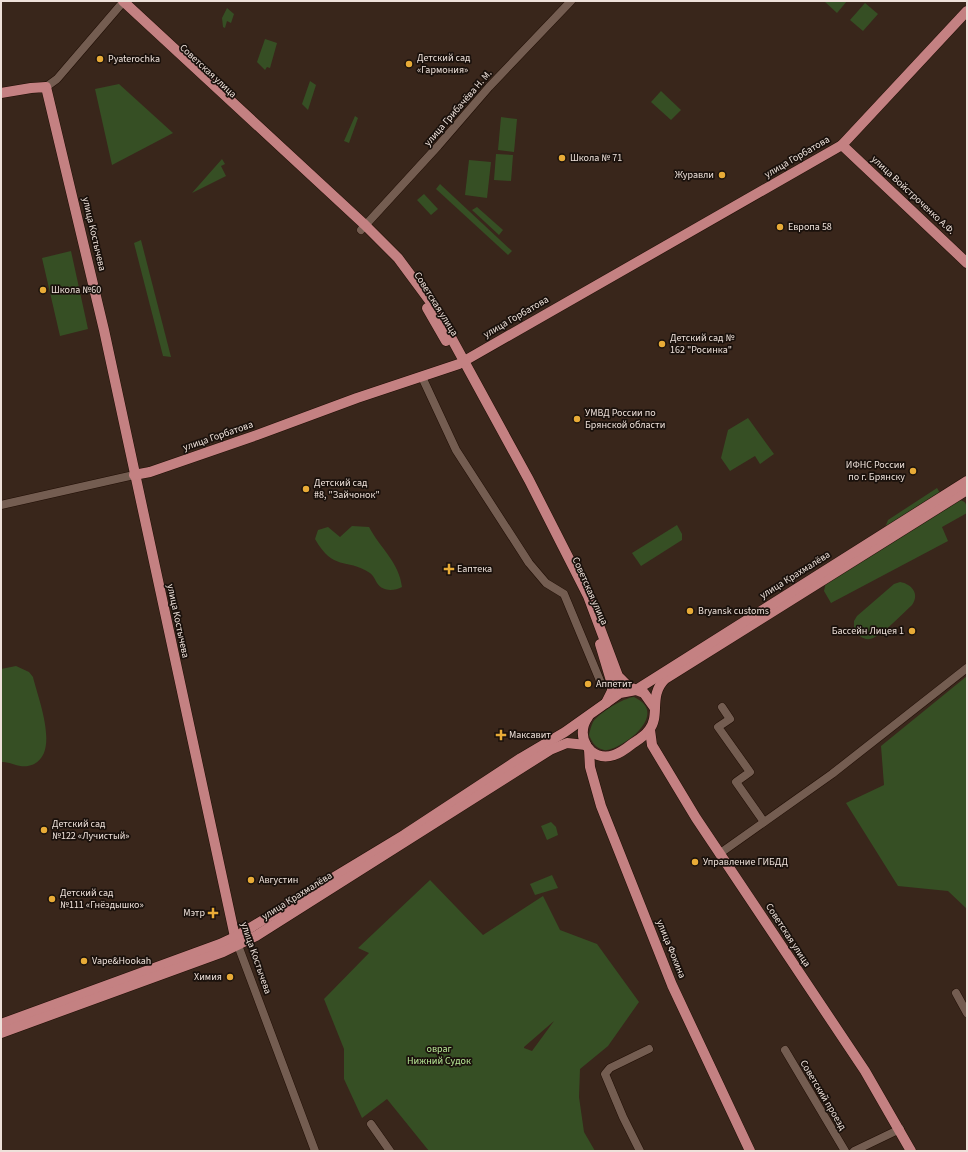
<svg xmlns="http://www.w3.org/2000/svg" width="968" height="1152" font-family="'Source Sans 3',sans-serif">
	<style>
		.green { fill: #364f24; fill-rule: evenodd }
		.lines { fill: none; stroke-linecap: round; stroke-linejoin: round }
		.minor-casing { stroke: #200e05; stroke-width: 9 }
		.major-casing { stroke: #200e05; stroke-width: 11 }
		.minor { stroke: #745d51; stroke-width: 8 }
		.major { stroke: #c48182; stroke-width: 10 }
		.poi-dot { fill: #e8ab37; stroke: #1a110c; stroke-width: 1.5 }
		.labels { text-anchor: middle; dominant-baseline: central; stroke-width: 3.5; stroke-linejoin: round; paint-order: stroke }
		.poi-label { font-size: 10px; fill: #eee1da; stroke: #1a110c; text-anchor: start }
		.street-label { font-size: 10px; fill: #eee1da; stroke: #1a110c }
		.park-label { font-size: 10px; fill: #b8e997; stroke: #1a110c }
	</style>
	<rect width="100%" height="100%" fill="#39261b"/>
	<g class="green">
		<path d="M824,1h23l-10,12z"/>
		<path d="M865,3l13,11 -15,17 -13,-11z"/>
		<path d="M227,8l7,6 -3,9 -4,-2 -2,7 -2,-1 -1,-9z"/>
		<path d="M265,39l12,4 -7,25 -3,-1 -2,3 -8,-8z"/>
		<path d="M310,81l6,4 -8,25 -6,-6z"/>
		<path d="M119,84l54,49 -61,32 -17,-76z"/>
		<path d="M661,91l20,19 -10,10 -20,-18z"/>
		<path d="M355,116l3,2 -9,25 -5,-2z"/>
		<path d="M501,117l16,2 -3,33 -16,-2z"/>
		<path d="M496,154l17,1 -2,26 -17,-1z"/>
		<path d="M222,159l3,5 -4,2 5,10 -34,17z"/>
		<path d="M469,160l22,2 -4,36 -22,-3z"/>
		<path d="M440,184l72,67 -4,4 -72,-66z"/>
		<path d="M424,194l14,15 -7,6 -14,-15z"/>
		<path d="M477,207l26,23 -4,5 -27,-25z"/>
		<path d="M141,240l30,117 -8,-1 -29,-113z"/>
		<path d="M71,251l17,78 -28,7 -18,-78z"/>
		<path d="M748,418l26,36 -14,10 -5,-8 -25,15 -9,-13 7,-28z"/>
		<path d="M937,488l3,5 -56,37 4,-10z"/>
		<path d="M959,500c8,1 8,6 8,13l-25,14 6,14 -117,62 -7,-12 2,-9z"/>
		<path d="M677,525l5,9v6l-41,26 -9,-13z"/>
		<path d="M352,526l17,1c11,21 30,35 33,60 -8,4 -19,5 -25,-4 -2,-3 -3,-7 -7,-10 -25,-16 -36,-1 -55,-34l3,-9 10,-3 12,10z"/>
		<path d="M900,582c12,2 20,12 12,23 -9,8 -31,32 -42,34 -7,1 -12,-4 -16,-9v-9l3,-5 37,-32z"/>
		<path d="M16,666l13,6 4,5c5,22 30,82 -5,89 -10,2 -18,-5 -27,-4v-93z"/>
		<path d="M967,676v233l-19,-18 -50,-5 -52,-83 38,-18 -3,-39z"/>
		<path d="M634,697c39,18 -18,56 -30,53 -9,-2 -12,-8 -15,-15 1,-4 2,-9 4,-13 6,-9 30,-24 41,-25z"/>
		<path d="M551,822l5,5 2,8 -11,5 -6,-14z"/>
		<path d="M552,875l6,13 -23,7 -5,-11z"/>
		<path d="M430,880l53,55 60,-39 17,34 37,14 42,58 -31,44 -28,23 -1,28 5,35 11,19h-166l-42,-52 -25,19 -18,-39v-30l-20,-50 45,-46 -11,-5zM554,1021l-22,30 -8,-3v-1z"/>
	</g>
	<g class="lines">
		<defs>
			<g id="minor">
				<path d="M46,87l11,-8 67,-78"/>
				<path d="M361,230l77,-84 51,-59 82,-86"/>
				<path d="M422,377l34,73 73,113 17,20 18,11 37,89"/>
				<path d="M1,505l133,-30"/>
				<path d="M722,707l8,12 -12,8 32,45 -14,10 28,40"/>
				<path d="M719,854l113,-80 135,-106"/>
				<path d="M236,940l79,211"/>
				<path d="M956,993l11,20"/>
				<path d="M785,1050l60,101"/>
				<path d="M371,1124l19,27"/>
				<path d="M640,1151l-17,-34 -18,-43 5,-6 39,-19"/>
				<path d="M854,1151l46,-22"/>
			</g>
			<g id="major">
				<path d="M123,1l242,224 33,33 37,50 94,172 59,116 30,80 11,11 15,6 10,14"/>
				<path d="M1,93l30,-5 15,-1 58,243 131,607"/>
				<path d="M842,145l125,118"/>
				<path d="M427,308l19,33"/>
				<path d="M134,475l16,-3 107,-37 100,-37 102,-34 383,-219 125,-134"/>
				<path d="M600,644l12,40v7l-6,12"/>
				<path d="M588,717c-14,19 2,46 26,38 6,-2 13,-7 18,-11 6,-4 13,-8 17,-14 12,-15 -1,-34 16,-51l302,-189"/>
				<path d="M650,730l2,15 44,73 169,253 46,80"/>
				<path d="M589,749l1,18 11,39 71,179 78,166"/>
				<path d="M1,1024l219,-80 15,-7 169,-102 117,-77 44,-26 55,-39 16,-3 331,-209"/>
				<path d="M1,1033l222,-81 33,-16 294,-186 17,-7 19,2"/>
			</g>
		</defs>
		<use href="#minor" class="minor-casing"/>
		<use href="#major" class="major-casing"/>
		<use href="#minor" class="minor"/>
		<use href="#major" class="major"/>
	</g>
	<g class="poi-dot">
		<circle cx="100" cy="59" r="4"/>
		<circle cx="409" cy="64" r="4"/>
		<circle cx="562" cy="158" r="4"/>
		<circle cx="722" cy="175" r="4"/>
		<circle cx="780" cy="227" r="4"/>
		<circle cx="43" cy="290" r="4"/>
		<circle cx="662" cy="344" r="4"/>
		<circle cx="577" cy="419" r="4"/>
		<circle cx="913" cy="471" r="4"/>
		<circle cx="306" cy="489" r="4"/>
		<path d="M447 563h4v4h4v4h-4v4h-4v-4h-4v-4h4z"/>
		<circle cx="690" cy="611" r="4"/>
		<circle cx="912" cy="631" r="4"/>
		<circle cx="588" cy="684" r="4"/>
		<path d="M499 729h4v4h4v4h-4v4h-4v-4h-4v-4h4z"/>
		<circle cx="44" cy="830" r="4"/>
		<circle cx="695" cy="862" r="4"/>
		<circle cx="251" cy="880" r="4"/>
		<circle cx="52" cy="899" r="4"/>
		<path d="M211 907h4v4h4v4h-4v4h-4v-4h-4v-4h4z"/>
		<circle cx="84" cy="961" r="4"/>
		<circle cx="230" cy="977" r="4"/>
	</g>
	<g class="labels">
		<g class="poi-label">
			<text x="417" y="58">Детский сад<tspan x="417" dy="12">«Гармония»</tspan></text>
			<text x="108" y="59">Pyaterochka</text>
			<text x="570" y="158">Школа № 71</text>
			<text x="714" y="175" text-anchor="end">Журавли</text>
			<text x="788" y="227">Европа 58</text>
			<text x="51" y="290">Школа №60</text>
			<text x="670" y="338">Детский сад №<tspan x="670" dy="12">162 "Росинка"</tspan></text>
			<text x="585" y="413">УМВД России по<tspan x="585" dy="12">Брянской области</tspan></text>
			<text x="905" y="465" text-anchor="end">ИФНС России<tspan x="905" dy="12">по г. Брянску</tspan></text>
			<text x="314" y="483">Детский сад<tspan x="314" dy="12">#8, "Зайчонок"</tspan></text>
			<text x="457" y="569">Еаптека</text>
			<text x="698" y="611">Bryansk customs</text>
			<text x="904" y="631" text-anchor="end">Бассейн Лицея 1</text>
			<text x="596" y="684">Аппетит</text>
			<text x="509" y="735">Максавит</text>
			<text x="52" y="824">Детский сад<tspan x="52" dy="12">№122 «Лучистый»</tspan></text>
			<text x="703" y="862">Управление ГИБДД</text>
			<text x="259" y="880">Августин</text>
			<text x="60" y="893">Детский сад<tspan x="60" dy="12">№111 «Гнёздышко»</tspan></text>
			<text x="205" y="913" text-anchor="end">Мэтр</text>
			<text x="92" y="961">Vape&amp;Hookah</text>
			<text x="222" y="977" text-anchor="end">Химия</text>
		</g>
		<g class="street-label">
			<text transform="translate(208 71) rotate(43)">Советская улица</text>
			<text transform="translate(458 108) rotate(-49)">улица Грибачёва Н. М.</text>
			<text transform="translate(797 157) rotate(-30)">улица Горбатова</text>
			<text transform="translate(913 195) rotate(43)">улица Войстроченко А.Ф.</text>
			<text transform="translate(94 234) rotate(77)">улица Костычева</text>
			<text transform="translate(436 304) rotate(58)">Советская улица</text>
			<text transform="translate(516 317) rotate(-30)">улица Горбатова</text>
			<text transform="translate(218 436) rotate(-19)">улица Горбатова</text>
			<text transform="translate(795 575) rotate(-32)">улица Крахмалёва</text>
			<text transform="translate(590 591) rotate(66)">Советская улица</text>
			<text transform="translate(178 621) rotate(78)">улица Костычева</text>
			<text transform="translate(297 896) rotate(-32)">улица Крахмалёва</text>
			<text transform="translate(788 935) rotate(57)">Советская улица</text>
			<text transform="translate(671 949) rotate(68)">улица Фокина</text>
			<text transform="translate(256 958) rotate(71)">улица Костычева</text>
			<text transform="translate(823 1095) rotate(59)">Советский проезд</text>
		</g>
		<g class="park-label">
			<text x="439" y="1049">овраг<tspan x="439" dy="12">Нижний Судок</tspan></text>
		</g>
	</g>
	<rect width="968" height="1152" fill="none" stroke="#eee1da" stroke-width="4"/>
</svg>
